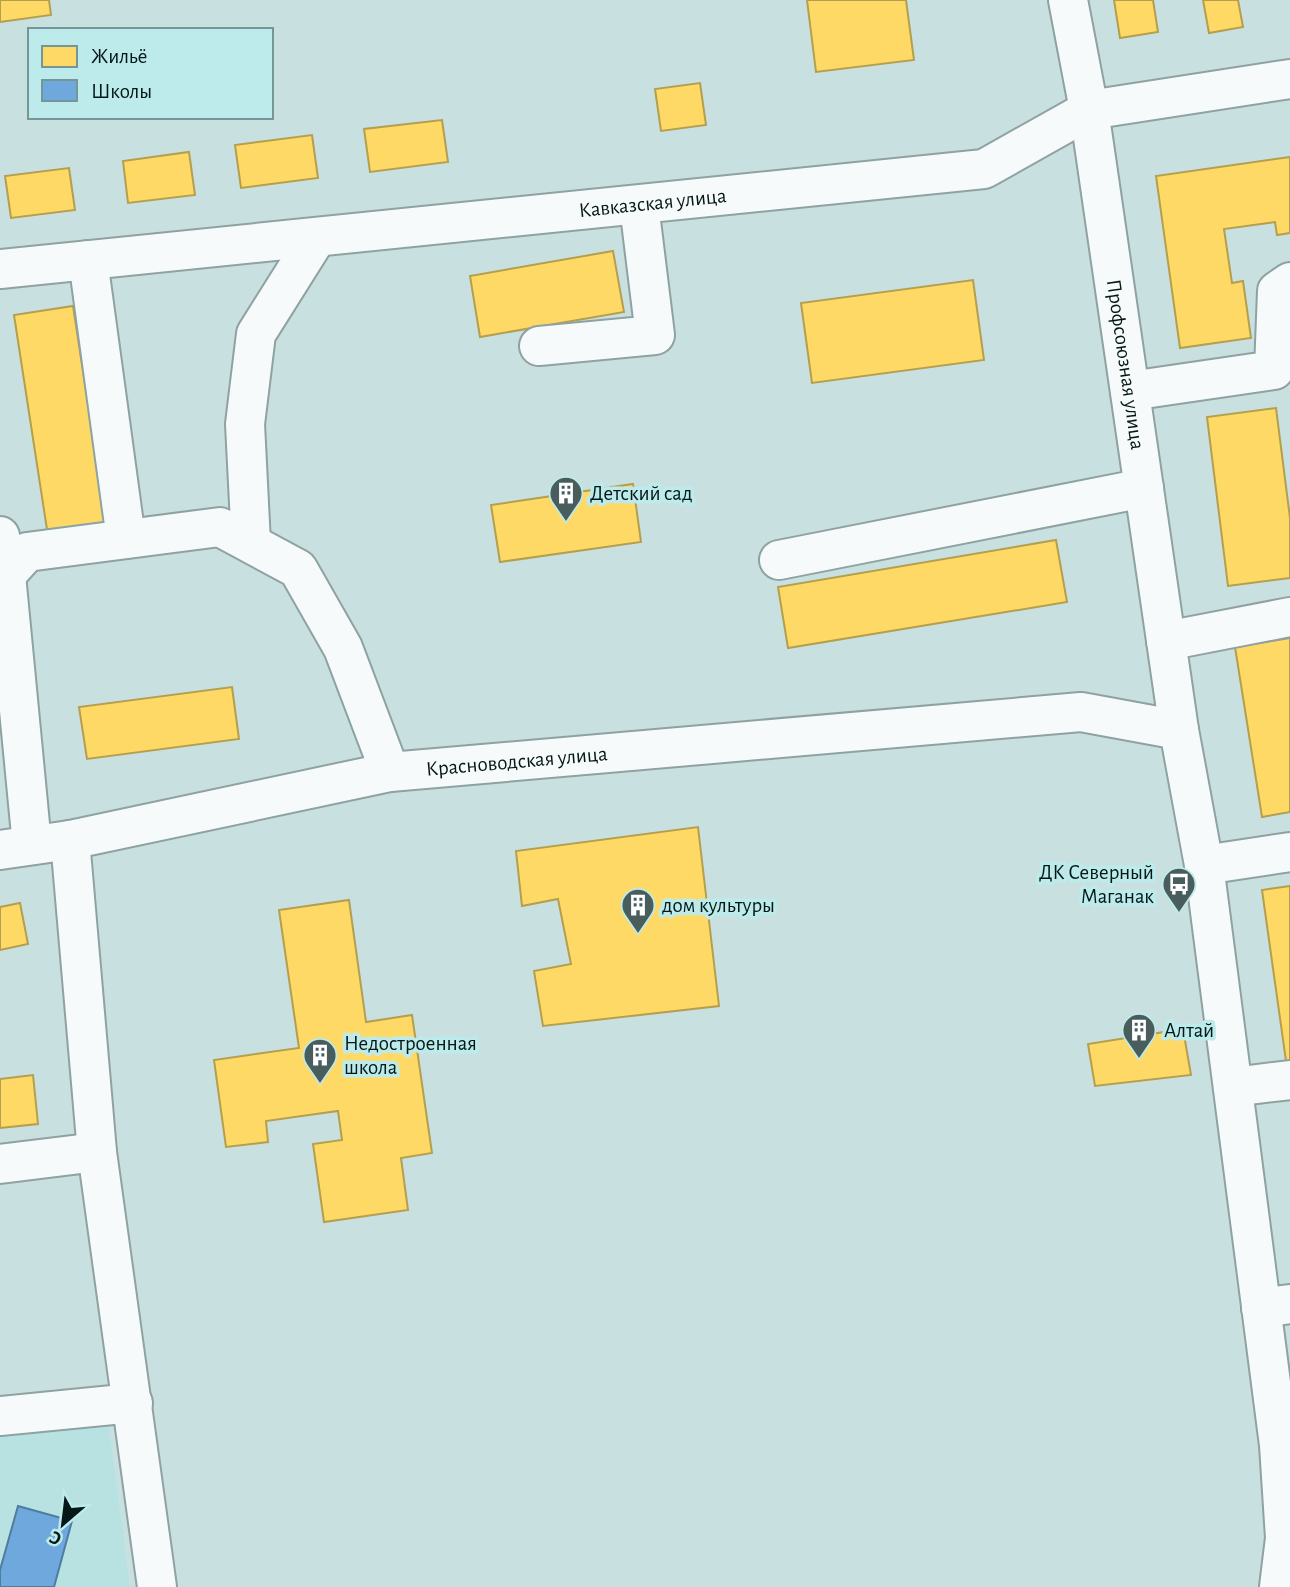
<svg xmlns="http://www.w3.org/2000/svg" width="1290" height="1587" font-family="'Alegreya Sans',sans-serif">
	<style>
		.built { fill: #b8e2e2 }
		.homes { fill: #ffd966; stroke: #b49f4e; stroke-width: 2 }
		.schools { fill: #6fa8dc; stroke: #4f7ca1; stroke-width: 2 }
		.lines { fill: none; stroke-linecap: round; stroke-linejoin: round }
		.minor-casing { stroke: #8fa2a2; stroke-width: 42 }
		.major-casing { stroke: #8fa2a2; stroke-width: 42 }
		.minor { stroke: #f7fafa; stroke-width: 38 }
		.major { stroke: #f7fafa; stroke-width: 38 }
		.labels { text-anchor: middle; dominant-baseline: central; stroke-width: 7; stroke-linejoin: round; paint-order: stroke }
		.street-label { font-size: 21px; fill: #051717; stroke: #bdebeb }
		.poi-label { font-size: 21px; fill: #051717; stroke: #bdebeb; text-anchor: start }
	</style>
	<rect width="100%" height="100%" fill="#c8e0e0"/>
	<path class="built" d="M108,1419l22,168h-130v-155z"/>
	<g class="homes">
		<path d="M0,0h49l2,15 -51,7z"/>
		<path d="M807,0h99l8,60 -98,12z"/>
		<path d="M1114,0h39l5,32 -38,6z"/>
		<path d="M1203,0h35l5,27 -34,6z"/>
		<path d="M700,83l6,42 -45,6 -6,-42z"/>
		<path d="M442,120l6,42 -78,10 -6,-43z"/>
		<path d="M312,135l6,43 -77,10 -6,-43z"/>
		<path d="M189,152l6,43 -67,8 -5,-42z"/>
		<path d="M1290,157v76l-13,2 -2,-13 -51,7 8,54 11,-2 8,57 -71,10 -24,-172z"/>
		<path d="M69,168l6,42 -64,8 -6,-42z"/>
		<path d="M613,251l11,61 -144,25 -10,-61z"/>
		<path d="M973,280l11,80 -172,23 -11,-80z"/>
		<path d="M73,306l34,221 -59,9 -34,-221z"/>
		<path d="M1276,408l14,110v60l-62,8 -21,-169z"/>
		<path d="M633,484l8,58 -141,20 -9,-57z"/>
		<path d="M1056,540l11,62 -279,46 -10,-61z"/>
		<path d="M1290,638v174l-28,5 -27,-170z"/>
		<path d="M232,687l7,52 -152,20 -8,-52z"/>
		<path d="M698,827l21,179 -176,20 -9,-55 37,-7 -13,-65 -36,7 -6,-55z"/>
		<path d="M1290,886v175h-4l-24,-171z"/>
		<path d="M349,900l17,122 46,-7 20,138 -31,5 7,52 -84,12 -11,-78 29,-4 -4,-29 -72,10 2,21 -42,5 -12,-87 85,-12 -20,-138z"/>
		<path d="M20,903l8,41 -28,6v-43z"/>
		<path d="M1183,1029l8,46 -96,11 -7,-42z"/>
		<path d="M33,1075l5,49 -38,4v-49z"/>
	</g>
	<path class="schools" d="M18,1506l54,15 -18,66h-54v-17z"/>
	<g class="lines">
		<defs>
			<g id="minor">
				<path id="s1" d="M1068,0l21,110 90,620"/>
				<path d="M88,260l38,279"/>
				<path id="s2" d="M0,269l984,-100 105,-59 201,-31"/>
				<path d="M539,346l116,-11 -16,-130"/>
				<path d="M1130,391l144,-21 3,-79 13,-9"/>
				<path d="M0,536l6,39 26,270"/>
				<path d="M251,543l-6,-119 11,-90 61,-97"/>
				<path d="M779,560l365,-72"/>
				<path d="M0,576l6,-1 21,-23 193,-25 78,42 45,79 47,124"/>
				<path d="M1166,641l124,-24"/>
				<path d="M70,840l27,312 60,435"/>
				<path d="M1204,865l86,-13"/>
				<path d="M1233,1087l57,-7"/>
				<path d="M0,1164l97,-12"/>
				<path d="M1261,1308l29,-4"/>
				<path d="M0,1416l133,-13"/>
			</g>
			<g id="major">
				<path id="s3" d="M0,850l70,-10 320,-68 691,-60 98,18 25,135 75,580 6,93 -6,49"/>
			</g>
		</defs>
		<use href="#minor" class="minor-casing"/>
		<use href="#major" class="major-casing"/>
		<use href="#minor" class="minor"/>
		<use href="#major" class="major"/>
	</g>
	<defs>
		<symbol id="building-pin" viewBox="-11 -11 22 30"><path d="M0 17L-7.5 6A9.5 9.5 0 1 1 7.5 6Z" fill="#495d5d" stroke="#bdebeb"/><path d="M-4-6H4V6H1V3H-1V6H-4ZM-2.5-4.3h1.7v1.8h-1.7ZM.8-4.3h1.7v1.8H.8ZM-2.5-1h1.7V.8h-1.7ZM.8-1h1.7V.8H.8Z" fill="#fff"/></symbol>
		<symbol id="bus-pin" viewBox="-11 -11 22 30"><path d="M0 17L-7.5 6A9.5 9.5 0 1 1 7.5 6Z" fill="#495d5d" stroke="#bdebeb"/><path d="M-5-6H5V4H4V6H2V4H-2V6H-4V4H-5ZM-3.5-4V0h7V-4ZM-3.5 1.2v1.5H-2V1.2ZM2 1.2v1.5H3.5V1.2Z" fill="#fff"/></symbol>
	</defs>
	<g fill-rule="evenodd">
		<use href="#building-pin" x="547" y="474" width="38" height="52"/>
		<use href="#bus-pin" x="1160" y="865" width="38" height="52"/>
		<use href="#building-pin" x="619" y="886" width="38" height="52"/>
		<use href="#building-pin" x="1120" y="1011" width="38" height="52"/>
		<use href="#building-pin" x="301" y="1036" width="38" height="52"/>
	</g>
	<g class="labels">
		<g class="street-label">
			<text stroke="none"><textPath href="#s2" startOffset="656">Кавказская улица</textPath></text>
			<text stroke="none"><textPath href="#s1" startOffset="369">Профсоюзная улица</textPath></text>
			<text stroke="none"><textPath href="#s3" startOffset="525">Красноводская улица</textPath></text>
		</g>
		<g class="poi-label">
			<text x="590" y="493">Детский сад</text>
			<text x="1154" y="872" text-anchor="end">ДК Северный<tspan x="1154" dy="24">Маганак</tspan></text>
			<text x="662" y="905">дом культуры</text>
			<text x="1164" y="1030">Алтай</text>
			<text x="344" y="1043">Недостроенная<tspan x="344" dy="24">школа</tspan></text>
		</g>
	</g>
	<rect x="28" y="28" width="245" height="91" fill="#bdebeb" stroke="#739696" stroke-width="2"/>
	<rect x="42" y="46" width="35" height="21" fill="#ffd966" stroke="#739696" stroke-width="2"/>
	<text x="91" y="63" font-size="21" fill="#051717">Жильё</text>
	<rect x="42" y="80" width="35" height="21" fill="#6fa8dc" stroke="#739696" stroke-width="2"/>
	<text x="91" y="98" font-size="21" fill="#051717">Школы</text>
	<g transform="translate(63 1524) rotate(208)" stroke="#bdebeb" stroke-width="5" paint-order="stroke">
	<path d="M0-5L12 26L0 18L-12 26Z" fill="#051717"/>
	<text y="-10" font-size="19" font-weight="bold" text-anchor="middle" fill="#051717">С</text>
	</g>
</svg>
